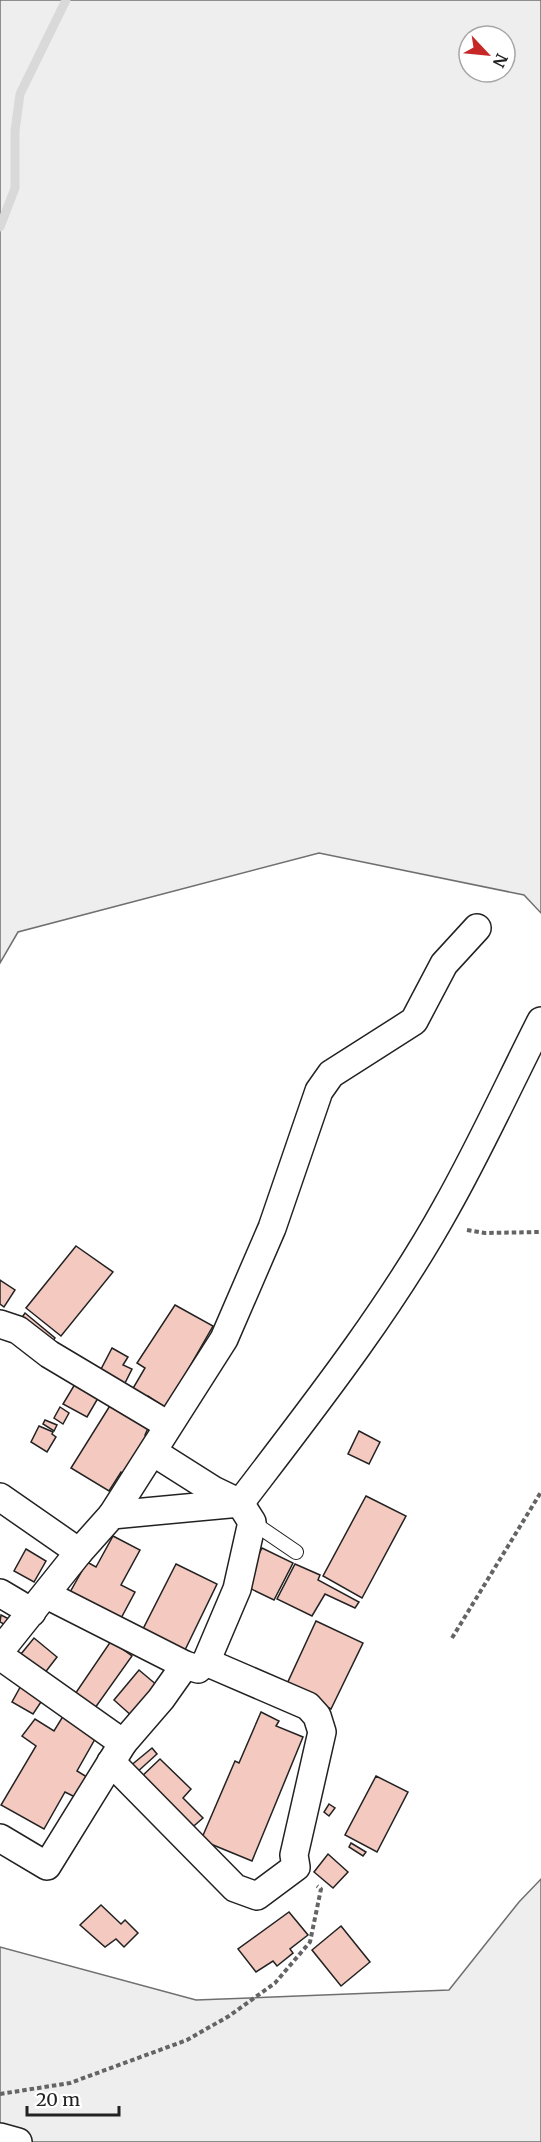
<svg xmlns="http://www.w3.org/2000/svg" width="541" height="2142" font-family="Merriweather,serif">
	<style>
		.green { fill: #eee; stroke: #6f6f6f; stroke-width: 1.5; fill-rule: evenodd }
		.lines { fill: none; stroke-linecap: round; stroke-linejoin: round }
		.stream { stroke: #d9d9d9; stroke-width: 9 }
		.building { fill: #f3c9c0; stroke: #222; stroke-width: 1.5 }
		.lane-casing { stroke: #222; stroke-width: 16 }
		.street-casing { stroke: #222; stroke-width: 30 }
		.path { stroke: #646464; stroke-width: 4; stroke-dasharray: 4.5 3; stroke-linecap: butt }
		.lane { stroke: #fff; stroke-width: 14 }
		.street { stroke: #fff; stroke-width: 27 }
	</style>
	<rect width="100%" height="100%" fill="#fff"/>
	<g class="green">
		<path d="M0,0h541v913l-17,-18 -205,-42 -301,79 -18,31zM469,36h36v36h-36z"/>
		<path d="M541,1879v263h-541v-195l196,53 253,-10 70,-88z"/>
	</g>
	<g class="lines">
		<path class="stream" d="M0,227l15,-39v-57l5,-37 46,-94"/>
	</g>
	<g class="building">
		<path d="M76,1246l37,26 -52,64 -35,-28z"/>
		<path d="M0,1280l15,10 -11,17 -4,-3z"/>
		<path d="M175,1305l38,21 -47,82 -18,-12 -2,3 -14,-9 13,-22 -8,-5z"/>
		<path d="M25,1313l30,25 -6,9 -31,-24z"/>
		<path d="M112,1348l16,9 -5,8 9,4 -10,20 -24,-14z"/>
		<path d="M78,1379l23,14 -14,24 -24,-13z"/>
		<path d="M111,1404l38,22 -4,9 3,3 -23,37 -4,-3 -12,19 -38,-23z"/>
		<path d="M60,1407l9,6 -6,11 -9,-6z"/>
		<path d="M45,1420l12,5 -3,6 -11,-7z"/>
		<path d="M39,1426l14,6 -1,2 4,3 -9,15 -16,-10z"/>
		<path d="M359,1431l21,11 -11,22 -21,-10z"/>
		<path d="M366,1496l40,20 -44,82 -39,-22z"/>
		<path d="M113,1536l27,14 -19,35 14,7 -16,30 -50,-28 18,-32 9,5z"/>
		<path d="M262,1548l31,15 -19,37 -31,-15z"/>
		<path d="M26,1549l20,12 -12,21 -20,-11z"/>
		<path d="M176,1564l41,20 -32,66 -42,-21z"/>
		<path d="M295,1564l25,11 -2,5 41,22 -4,6 -30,-14 -13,22 -35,-17z"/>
		<path d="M1,1615l10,5 -4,6 -7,-4z"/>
		<path d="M316,1621l47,22 -32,66 -45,-23z"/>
		<path d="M34,1638l23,19 -13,17 -23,-20z"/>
		<path d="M111,1641l21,15 -37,52 -20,-14z"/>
		<path d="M139,1670l19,16 -25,31 -19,-17z"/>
		<path d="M23,1682l22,14 -12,18 -21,-12z"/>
		<path d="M261,1712l18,9 -3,5 27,11 -51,124 -51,-21 34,-79 4,2z"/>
		<path d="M65,1713l34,19 -22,39 10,6 -12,20 -10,-5 -21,37 -43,-24 35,-59 -14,-10 13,-17 19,12z"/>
		<path d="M152,1748l5,6 -22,20 -6,-7z"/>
		<path d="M160,1759l31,30 -8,9 20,20 -15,13 -49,-52z"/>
		<path d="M376,1776l32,16 -31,60 -32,-17z"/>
		<path d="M329,1804l6,4 -6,8 -5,-4z"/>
		<path d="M351,1843l15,9 -3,4 -14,-9z"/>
		<path d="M328,1854l20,18 -15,16 -19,-16z"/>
		<path d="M101,1905l20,19 4,-4 13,13 -14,14 -8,-8 -11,8 -25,-22z"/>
		<path d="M289,1912l19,23 -18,14 3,4 -16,13 -4,-5 -17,11 -18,-23z"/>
		<path d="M341,1926l29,36 -29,24 -29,-36z"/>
	</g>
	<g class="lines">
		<defs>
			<path id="lane" d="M252,1522l44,30"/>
			<g id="street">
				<path d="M0,1324l18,6 31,24 119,71"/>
				<path d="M0,1497l79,55"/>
				<path d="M112,1515l112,-176 48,-111 47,-137 12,-17 83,-53 30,-57 33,-36"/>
				<path d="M0,1593l32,19"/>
				<path d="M47,1595l138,70 13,4 8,-7 31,-73 15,-67 -12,-19 -27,-13 -60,-38"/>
				<path d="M0,1651l79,-99 33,-37 128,-12c71,-93 149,-192 206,-295 34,-60 63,-124 95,-187"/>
				<path d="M0,1656l123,87"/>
				<path d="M111,1762l124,126 22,8 39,-29 -2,-12 28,-123 -5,-16 -9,-10 -102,-44"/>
				<path d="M0,1838l47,28 76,-123 38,-44 24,-34"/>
				<path d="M0,2137l18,5"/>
			</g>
		</defs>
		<use href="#lane" class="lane-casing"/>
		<use href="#street" class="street-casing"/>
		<g class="path">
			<path d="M467,1230l18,3 56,-1"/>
			<path d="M452,1638l89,-146"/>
			<path d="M0,2094l70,-11 117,-43 42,-24 46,-33 35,-41 11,-53 -4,-3"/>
		</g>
		<use href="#lane" class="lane"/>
		<use href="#street" class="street"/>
	</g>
	<g transform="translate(487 54) rotate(116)"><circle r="28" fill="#ffffff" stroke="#a7a7a7" stroke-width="1.5"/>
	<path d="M0-4.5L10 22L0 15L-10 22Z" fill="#c62828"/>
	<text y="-9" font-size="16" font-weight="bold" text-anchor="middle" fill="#222222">N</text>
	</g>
	<path d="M27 2106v9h92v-9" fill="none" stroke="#222222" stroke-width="3"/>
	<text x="36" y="2106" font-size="18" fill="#222222" stroke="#ffffff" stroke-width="4.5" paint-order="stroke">20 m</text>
</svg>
